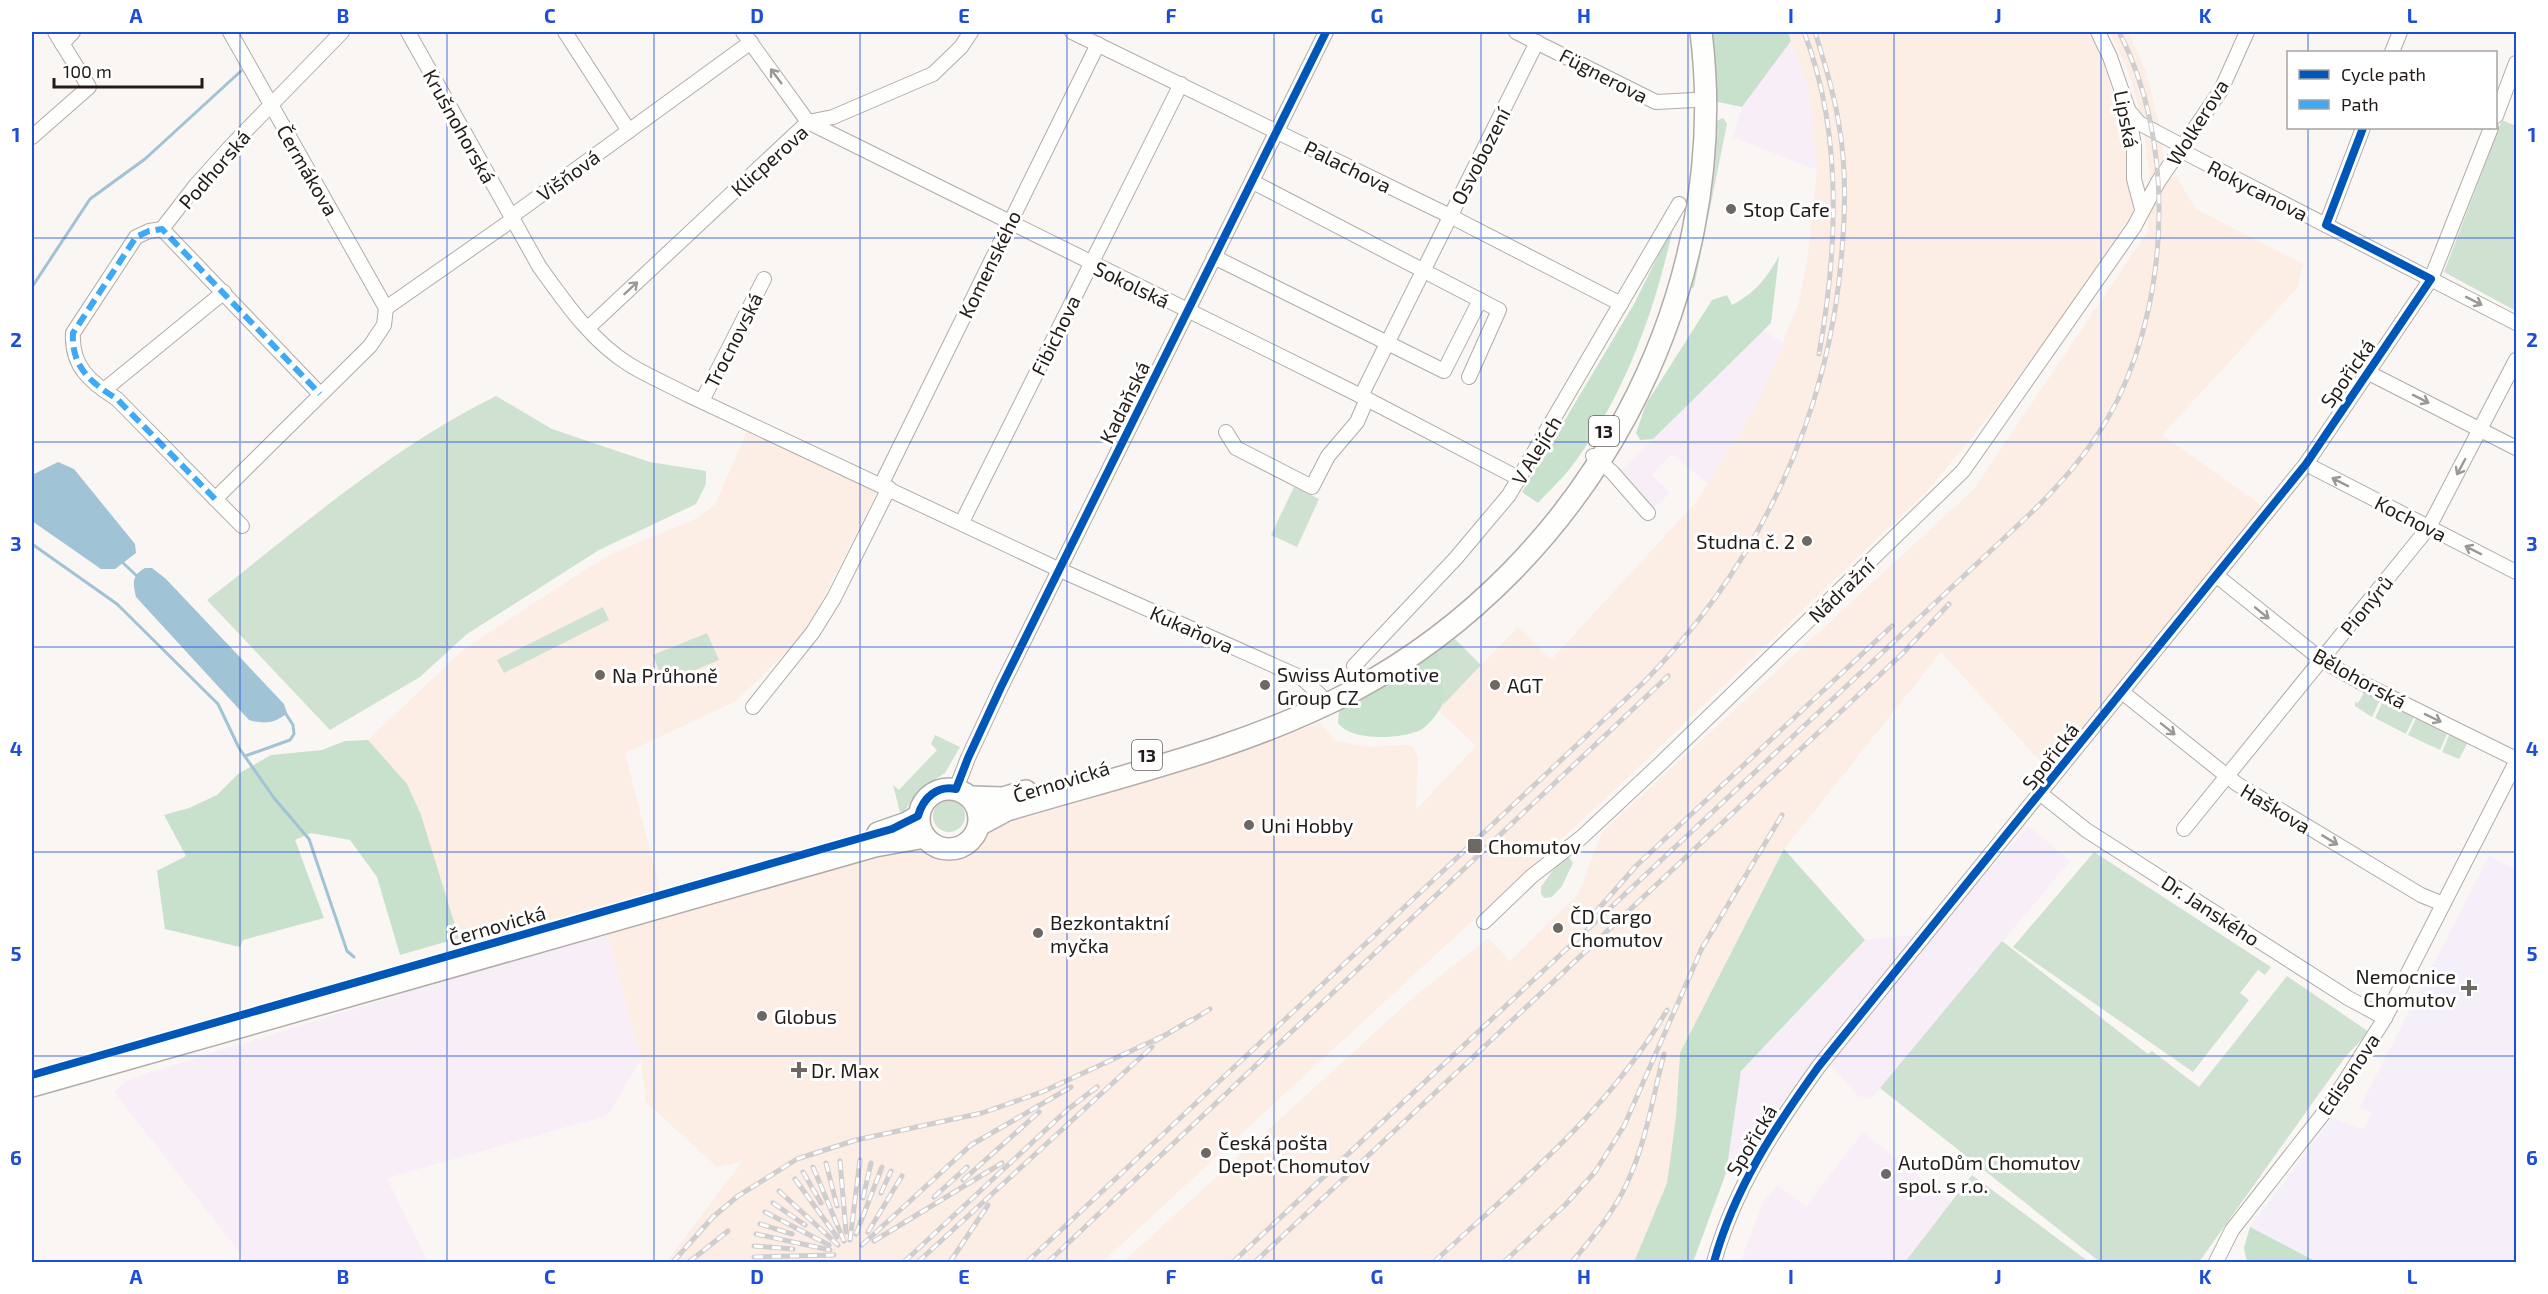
<svg xmlns="http://www.w3.org/2000/svg" width="2548" height="1294" font-family="'Exo 2',sans-serif">
	<style>
		.built { fill: #fcede5 }
		.industrial { fill: #f8eef8 }
		.medical { fill: #f5effa }
		.green { fill: #cfe2d1 }
		.forest { fill: #c8e1cd }
		.water { fill: #a0c3d6 }
		.lines { fill: none; stroke-linecap: round; stroke-linejoin: round }
		.stream { stroke: #a0c3d6; stroke-width: 3 }
		.minor-casing { stroke: #b1aca9; stroke-width: 16 }
		.highway-casing { stroke: #b1aca9; stroke-width: 24 }
		.minor { stroke: #fefefd; stroke-width: 14 }
		.highway { stroke: #fefefd; stroke-width: 21 }
		.rail-casing { stroke: #cfcdcd; stroke-width: 5 }
		.rail { stroke: #fff; stroke-width: 3; stroke-dasharray: 9; stroke-linecap: butt }
		.quiet { stroke: #3fa9f5; stroke-width: 6; stroke-dasharray: 12 6; stroke-linecap: butt }
		.cycleway-casing { stroke: #fff; stroke-width: 11 }
		.cycleway { stroke: #0057b8; stroke-width: 8 }
		.oneway { stroke: #9b9896 }
		.grid { fill: none; stroke: #1d4ed8; stroke-width: 1.5; stroke-opacity: 0.55 }
		.poi-dot { fill: #6e6864; stroke: #fff; stroke-width: 2 }
		.labels { text-anchor: middle; dominant-baseline: central; stroke-width: 6; stroke-linejoin: round; paint-order: stroke }
		.shield { fill: #fff; stroke: #655f5d; stroke-width: 1.5 }
		.shield-label { font-size: 18px; font-weight: bold; fill: #231b17 }
		.street-label { font-size: 20px; fill: #231b17; stroke: #fff }
		.poi-label { font-size: 20px; fill: #231b17; stroke: #fff; text-anchor: start }
		.neatline { fill: none; stroke: #1d4ed8; stroke-width: 2 }
		.grid-label { font-size: 20px; text-anchor: middle; font-weight: bold; fill: #1d4ed8 }
	</style>
	<rect width="100%" height="100%" fill="#faf6f4"/>
	<g class="built">
		<path d="M1788,32h300l11,20 20,59 14,81 1,29 -136,184 -68,83 -308,295 -520,479h-436l77,-101 -26,6 -71,-65 -5,-43 -35,-129 289,-81 32,1 20,8 34,-10 11,-19 18,-9 122,-34 188,-63 15,18 33,6 40,-2 5,2 5,9 -2,54 60,-64 -38,-36 80,-83 33,33 146,-159 59,-96 43,-102 9,-48 9,-85 -8,-78z"/>
		<path d="M2110,32h18l17,37 15,58 6,54 10,-5 20,33 107,55 -6,24 -135,147 109,77 -210,268 -12,-9 -108,-119 -157,197 -104,204 -4,64 -9,66 -33,79h-511l292,-266 73,-58 22,23 69,-68 23,-61 372,-343 174,-258 2,-49 -6,-52 -14,-55z"/>
		<path d="M747,431l130,60 -72,143 -69,67 -111,52 35,137 -186,51 -15,-3 -38,-123 -53,-75 96,-91 127,-83 21,-12 83,-35 20,-14z"/>
	</g>
	<g class="industrial">
		<path d="M1791,41l18,51 8,78 -84,-33 9,-30z"/>
		<path d="M1762,330l22,13 -28,62 -48,79 -36,-30 -20,21 18,18 -19,18 -32,-39z"/>
		<path d="M2029,826l41,35 -199,238 -13,-3 -37,-42 -95,119 15,-102 124,-131 48,-5 40,-25z"/>
		<path d="M606,930l35,129 -33,56 -221,63 41,84h-181l-133,-170 13,-12z"/>
		<path d="M1863,1132l88,70 -46,60h-165l24,-61 13,-16 29,21z"/>
	</g>
	<path class="medical" d="M2489,856l27,14v392h-199l-67,-35 82,-109 30,11 5,-6 5,-10 -12,-6z"/>
	<g class="green">
		<path d="M1723,118l4,6 -33,163 -4,2 11,-55 13,-112z"/>
		<path d="M2502,120l14,6v185l-72,-39z"/>
		<path d="M496,396l56,33 98,33 56,9v13l-10,20 -97,46 -132,84 -47,43 -90,53 -123,-130c93,-72 183,-152 289,-204z"/>
		<path d="M1294,487l25,12 -22,48 -26,-12z"/>
		<path d="M603,607l6,13 -105,53 -7,-13z"/>
		<path d="M707,633l12,27 -55,23 -11,-28z"/>
		<path d="M1455,639l26,26 -38,40 1,-20 -6,-35z"/>
		<path d="M2365,691l16,7 -9,19 -17,-11v-4l3,1z"/>
		<path d="M2384,699l31,16 -9,19 -31,-16z"/>
		<path d="M2417,716l31,16 -8,18 -32,-15z"/>
		<path d="M2450,733l17,11 -8,15 -17,-7z"/>
		<path d="M935,735l25,12 -15,26 -26,17 -18,26 -8,-31 6,5 38,-40 -6,-6z"/>
		<circle cx="949" cy="816" r="16"/>
		<path d="M2094,852l177,115 -6,8 -7,-5 -18,23 9,7 -56,72 -180,-125z"/>
		<path d="M1563,856l6,1 4,6 -11,23 -10,11 -8,1 -3,-4v-7z"/>
		<path d="M2002,941l146,113 4,-3 47,36 88,-111 82,56 -23,24 -147,206h-99l-220,-174z"/>
		<path d="M1972,1175l117,87h-184z"/>
	</g>
	<g class="forest">
		<path d="M1707,32h81l3,9 -49,66 -29,-6z"/>
		<path d="M1674,224c-19,86 -47,166 -99,238 -11,15 -25,28 -37,41l-16,-11 112,-188z"/>
		<path d="M1779,256l-8,67 -118,116 -13,1 -4,-7 10,-29 66,-104 15,-5 5,10c23,-12 34,-26 47,-49z"/>
		<path d="M1438,650c2,13 10,44 4,55 -2,6 -15,22 -21,25 -20,9 -69,12 -83,-7l1,-12z"/>
		<path d="M368,740l39,44 14,31 38,123 -59,17 -23,-78 -27,-37 -39,-7 -16,7 29,78 -81,22 -3,7 -75,-18 -8,-58 29,-15 -22,-41 25,-7 28,-13 21,-21 33,-19 51,-5 23,-9z"/>
		<path d="M1784,849l81,91 -124,131 -15,102 -33,89h-59l33,-79 9,-66 4,-64z"/>
		<path d="M2250,1227l67,35h-70l-3,-14z"/>
	</g>
	<g class="water">
		<path d="M58,462l16,7 61,75 1,9 -21,16h-14l-69,-48v-46z"/>
		<path d="M145,568h7l14,11 118,125 3,9c-12,11 -24,11 -38,7l-113,-123c-3,-14 -5,-21 9,-29z"/>
	</g>
	<g class="lines">
		<g class="stream">
			<path d="M32,287l58,-88 55,-40 96,-88"/>
			<path d="M32,544l85,60 101,100 21,44 35,50 35,41 38,112 7,6"/>
			<path d="M121,561l17,16"/>
			<path d="M245,756l45,-16 4,-6 -1,-9 -9,-14"/>
		</g>
		<defs>
			<g id="minor">
				<path d="M230,32l156,276"/>
				<path d="M408,32l131,234c25,35 53,76 91,99 18,11 39,20 58,30l372,175 242,108 18,17"/>
				<path d="M565,32l64,99"/>
				<path d="M743,32l65,90"/>
				<path d="M1072,32l378,184 171,88"/>
				<path d="M1516,32l140,70 39,-2"/>
				<path d="M2098,32l12,25 18,52 6,37v33l8,30"/>
				<path d="M62,44l11,-12"/>
				<path d="M2392,52l8,-20"/>
				<path d="M2129,111l10,12 45,24"/>
				<path d="M2496,116l20,-53"/>
				<path d="M808,122l553,274 159,83"/>
				<path d="M32,137l57,-50 -34,-55"/>
				<path d="M2182,151l334,172"/>
				<path d="M1253,182l246,128 -30,67"/>
				<path d="M2326,225l37,-97"/>
				<path d="M162,229l34,-44 35,-39 111,-114"/>
				<path d="M1214,257l230,114 36,-71"/>
				<path d="M386,308l126,-88 4,-7 235,-171"/>
				<path d="M588,328l220,-206 25,-5 100,-43 28,-27 10,-15"/>
				<path d="M2369,373l147,75"/>
				<path d="M104,390l120,-98"/>
				<path d="M1361,396l176,-354"/>
				<path d="M702,401l62,-122"/>
				<path d="M1226,432l10,16 76,39 16,-31 29,-34 10,-23"/>
				<path d="M1593,456l19,16 36,41"/>
				<path d="M2306,464l210,108"/>
				<path d="M881,485l217,-441"/>
				<path d="M215,499l155,-153 14,-21 2,-17"/>
				<path d="M962,522l219,-438"/>
				<path d="M242,526l-125,-127c-27,-17 -46,-33 -44,-66l63,-96 13,-6 13,-2 158,165"/>
				<path d="M2217,576l106,85 39,22 154,76"/>
				<path d="M1354,666l102,-108 53,-63 170,-291"/>
				<path d="M2122,692l115,92 184,111 22,9"/>
				<path d="M753,707l60,-75 21,-34 55,-110"/>
				<path d="M956,789l12,-31 33,-71 325,-655"/>
				<path d="M2041,794l45,36 262,168 37,20"/>
				<path d="M2184,829l245,-302 87,-167"/>
				<path d="M1484,922l48,-46 50,-39 76,-71 305,-295 171,-244 24,-45 63,-92 26,-58"/>
				<path d="M1714,1262c20,-73 61,-135 105,-196l487,-602 125,-185 60,-151"/>
				<path d="M2216,1262l16,-32 98,-125 55,-87 131,-256"/>
			</g>
			<g id="highway">
				<circle cx="949" cy="819" r="30"/>
				<path d="M970,797l33,1 23,-7"/>
				<path d="M979,825l28,-15c117,-35 238,-62 346,-119 235,-126 381,-395 348,-659"/>
				<path d="M878,833l29,-10 11,-7"/>
				<path d="M32,1086l843,-240 50,-9"/>
			</g>
		</defs>
		<use href="#minor" class="minor-casing"/>
		<use href="#highway" class="highway-casing"/>
		<use href="#minor" class="minor"/>
		<use href="#highway" class="highway"/>
		<defs>
			<g id="rail">
				<path d="M1804,32c39,101 34,216 15,322"/>
				<path d="M1594,914l42,-48 256,-240"/>
				<path d="M1186,1024l24,-15"/>
				<path d="M1155,1041l36,-21"/>
				<path d="M840,1161l6,71"/>
				<path d="M826,1163l11,43"/>
				<path d="M813,1167l31,74"/>
				<path d="M803,1172l18,31"/>
				<path d="M795,1179l42,58"/>
				<path d="M963,1180l76,-68"/>
				<path d="M779,1191l59,54"/>
				<path d="M881,1193l10,-22"/>
				<path d="M934,1197l33,-30"/>
				<path d="M863,1198l8,-35"/>
				<path d="M773,1203l32,22"/>
				<path d="M765,1212l64,33"/>
				<path d="M760,1224l32,10"/>
				<path d="M868,1232l34,-56"/>
				<path d="M756,1234l74,16"/>
				<path d="M856,1234l26,-67"/>
				<path d="M850,1240l10,-80"/>
				<path d="M874,1241l128,-78"/>
				<path d="M862,1245l109,-100 100,-58"/>
				<path d="M754,1246l39,3"/>
				<path d="M754,1257l80,-2"/>
				<path d="M673,1262l40,-45 25,-21 59,-37 59,-19 126,-27 60,-21 119,-55"/>
				<path d="M689,1262l39,-31"/>
				<path d="M904,1262l163,-152 30,-23"/>
				<path d="M918,1262l234,-215"/>
				<path d="M950,1262l38,-57"/>
				<path d="M1027,1262l617,-580c115,-117 186,-267 198,-432 4,-43 4,-88 -4,-131 -5,-30 -14,-58 -23,-87"/>
				<path d="M1048,1262l620,-586"/>
				<path d="M1233,1262l799,-750c34,-33 65,-70 86,-113 52,-108 57,-260 1,-367"/>
				<path d="M1255,1262l647,-608 47,-50"/>
				<path d="M1434,1262c83,-77 175,-151 233,-252"/>
				<path d="M1504,1262l61,-57 30,-33 29,-46 78,-178 80,-133"/>
				<path d="M1572,1262c20,-24 42,-50 55,-79 19,-40 26,-87 37,-129"/>
			</g>
		</defs>
		<use href="#rail" class="rail-casing"/>
		<use href="#rail" class="rail"/>
		<path class="quiet" d="M215,499l-98,-100c-27,-17 -46,-33 -44,-66l63,-96 13,-6 13,-2 158,165"/>
		<defs>
			<g id="cycleway">
				<path d="M32,1075l860,-246 26,-13c5,-18 19,-31 38,-27l12,-31 33,-71 325,-655"/>
				<path d="M1714,1262c20,-73 61,-135 105,-196l487,-602 125,-185 -105,-54 37,-97"/>
			</g>
		</defs>
		<use href="#cycleway" class="cycleway-casing"/>
		<use href="#cycleway" class="cycleway"/>
	</g>
	<defs><path id="oneway-shaft" d="M-6 0H5M1.5-3L5.5 0L1.5 3" fill="none" stroke-width="1.6" stroke-linecap="round" stroke-linejoin="round" transform="scale(1.5)"/></defs>
	<g class="oneway">
		<use href="#oneway-shaft" transform="translate(776 76) rotate(-127)"/>
		<use href="#oneway-shaft" transform="translate(631 288) rotate(-43)"/>
		<use href="#oneway-shaft" transform="translate(2474 301) rotate(27)"/>
		<use href="#oneway-shaft" transform="translate(2421 399) rotate(27)"/>
		<use href="#oneway-shaft" transform="translate(2461 467) rotate(118)"/>
		<use href="#oneway-shaft" transform="translate(2340 482) rotate(-153)"/>
		<use href="#oneway-shaft" transform="translate(2473 550) rotate(-153)"/>
		<use href="#oneway-shaft" transform="translate(2262 613) rotate(39)"/>
		<use href="#oneway-shaft" transform="translate(2433 718) rotate(26)"/>
		<use href="#oneway-shaft" transform="translate(2168 729) rotate(39)"/>
		<use href="#oneway-shaft" transform="translate(2330 840) rotate(31)"/>
	</g>
	<path class="grid" d="M240,32v1230M447,32v1230M654,32v1230M860,32v1230M1067,32v1230M1274,32v1230M1481,32v1230M1688,32v1230M1894,32v1230M2101,32v1230M2308,32v20M2308,128v1134M32,238h2484M32,442h2484M32,647h2484M32,852h2484M32,1056h2484"/>
	<g class="poi-dot">
		<circle cx="1731" cy="209" r="6"/>
		<circle cx="1807" cy="541" r="6"/>
		<circle cx="600" cy="675" r="6"/>
		<circle cx="1265" cy="685" r="6"/>
		<circle cx="1495" cy="685" r="6"/>
		<circle cx="1249" cy="825" r="6"/>
		<rect x="1467" y="838" width="16" height="16" rx="3"/>
		<circle cx="1558" cy="928" r="6"/>
		<circle cx="1038" cy="933" r="6"/>
		<path d="M2466 979h6v6h6v6h-6v6h-6v-6h-6v-6h6z"/>
		<circle cx="762" cy="1016" r="6"/>
		<path d="M796 1061h6v6h6v6h-6v6h-6v-6h-6v-6h6z"/>
		<circle cx="1206" cy="1153" r="6"/>
		<circle cx="1886" cy="1174" r="6"/>
	</g>
	<g class="labels">
		<g class="shield">
			<rect x="1589" y="416" width="30" height="30" rx="4.5"/>
			<rect x="1132" y="740" width="30" height="30" rx="4.5"/>
		</g>
		<g class="shield-label">
			<text x="1604" y="431">13</text>
			<text x="1147" y="755">13</text>
		</g>
		<g class="street-label">
			<text transform="translate(1604 75) rotate(27)">Fügnerova</text>
			<text transform="translate(2127 119) rotate(79)">Lipská</text>
			<text transform="translate(2197 122) rotate(-58)">Wolkerova</text>
			<text transform="translate(460 126) rotate(61)">Krušnohorská</text>
			<text transform="translate(1480 156) rotate(-63)">Osvobození</text>
			<text transform="translate(769 160) rotate(-42)">Klicperova</text>
			<text transform="translate(1348 166) rotate(26)">Palachova</text>
			<text transform="translate(214 169) rotate(-49)">Podhorská</text>
			<text transform="translate(308 170) rotate(60)">Čermákova</text>
			<text transform="translate(568 175) rotate(-36)">Višňová</text>
			<text transform="translate(2258 190) rotate(27)">Rokycanova</text>
			<text transform="translate(989 264) rotate(-64)">Komenského</text>
			<text transform="translate(1132 284) rotate(26)">Sokolská</text>
			<text transform="translate(1055 335) rotate(-64)">Fibichova</text>
			<text transform="translate(733 340) rotate(-63)">Trocnovská</text>
			<text transform="translate(2347 373) rotate(-55)">Spořická</text>
			<text transform="translate(1124 402) rotate(-64)">Kadaňská</text>
			<text transform="translate(1536 450) rotate(-59)">V Alejích</text>
			<text transform="translate(2411 518) rotate(27)">Kochova</text>
			<text transform="translate(1841 590) rotate(-44)">Nádražní</text>
			<text transform="translate(2366 605) rotate(-51)">Pionýrů</text>
			<text transform="translate(1192 629) rotate(24)">Kukaňova</text>
			<text transform="translate(2360 678) rotate(29)">Bělohorská</text>
			<text transform="translate(2050 756) rotate(-52)">Spořická</text>
			<text transform="translate(1061 781) rotate(-17)">Černovická</text>
			<text transform="translate(2276 808) rotate(31)">Haškova</text>
			<text transform="translate(2211 910) rotate(33)">Dr. Janského</text>
			<text transform="translate(497 925) rotate(-16)">Černovická</text>
			<text transform="translate(2348 1074) rotate(-56)">Edisonova</text>
			<text transform="translate(1751 1140) rotate(-59)">Spořická</text>
		</g>
		<g class="poi-label">
			<text x="1743" y="209">Stop Cafe</text>
			<text x="1795" y="541" text-anchor="end">Studna č. 2</text>
			<text x="1277" y="674">Swiss Automotive<tspan x="1277" dy="23">Group CZ</tspan></text>
			<text x="612" y="675">Na Průhoně</text>
			<text x="1507" y="685">AGT</text>
			<text x="1261" y="825">Uni Hobby</text>
			<text x="1488" y="846">Chomutov</text>
			<text x="1570" y="916">ČD Cargo<tspan x="1570" dy="23">Chomutov</tspan></text>
			<text x="1050" y="922">Bezkontaktní<tspan x="1050" dy="23">myčka</tspan></text>
			<text x="2456" y="976" text-anchor="end">Nemocnice<tspan x="2456" dy="23">Chomutov</tspan></text>
			<text x="774" y="1016">Globus</text>
			<text x="811" y="1070">Dr. Max</text>
			<text x="1218" y="1142">Česká pošta<tspan x="1218" dy="23">Depot Chomutov</tspan></text>
			<text x="1898" y="1162">AutoDům Chomutov<tspan x="1898" dy="23">spol. s r.o.</tspan></text>
		</g>
	</g>
	<rect width="2548" height="1294" fill="none" stroke="#ffffff" stroke-width="66"/>
	<rect x="2287" y="51" width="210" height="78" fill="#ffffff" stroke="#a7a4a2" stroke-width="1.5"/>
	<rect x="2299" y="70" width="30" height="9" fill="#0057b8" stroke="#a7a4a2" stroke-width="1.5"/>
	<text x="2341" y="81" font-size="18" fill="#231b17">Cycle path</text>
	<rect x="2299" y="100" width="30" height="9" fill="#3fa9f5" stroke="#a7a4a2" stroke-width="1.5"/>
	<text x="2341" y="111" font-size="18" fill="#231b17">Path</text>
	<path d="M54 78v9h148v-9" fill="none" stroke="#231b17" stroke-width="3"/>
	<text x="63" y="78" font-size="18" fill="#231b17" stroke="#ffffff" stroke-width="4.5" paint-order="stroke">100 m</text>
	<rect x="33" y="33" width="2482" height="1228" class="neatline"/>
	<g class="grid-label">
		<text x="136" y="23">A</text>
		<text x="343" y="23">B</text>
		<text x="550" y="23">C</text>
		<text x="757" y="23">D</text>
		<text x="964" y="23">E</text>
		<text x="1171" y="23">F</text>
		<text x="1377" y="23">G</text>
		<text x="1584" y="23">H</text>
		<text x="1791" y="23">I</text>
		<text x="1998" y="23">J</text>
		<text x="2205" y="23">K</text>
		<text x="2412" y="23">L</text>
		<text x="16" y="142">1</text>
		<text x="2532" y="142">1</text>
		<text x="16" y="347">2</text>
		<text x="2532" y="347">2</text>
		<text x="16" y="551">3</text>
		<text x="2532" y="551">3</text>
		<text x="16" y="756">4</text>
		<text x="2532" y="756">4</text>
		<text x="16" y="961">5</text>
		<text x="2532" y="961">5</text>
		<text x="16" y="1165">6</text>
		<text x="2532" y="1165">6</text>
		<text x="136" y="1284">A</text>
		<text x="343" y="1284">B</text>
		<text x="550" y="1284">C</text>
		<text x="757" y="1284">D</text>
		<text x="964" y="1284">E</text>
		<text x="1171" y="1284">F</text>
		<text x="1377" y="1284">G</text>
		<text x="1584" y="1284">H</text>
		<text x="1791" y="1284">I</text>
		<text x="1998" y="1284">J</text>
		<text x="2205" y="1284">K</text>
		<text x="2412" y="1284">L</text>
	</g>
</svg>
